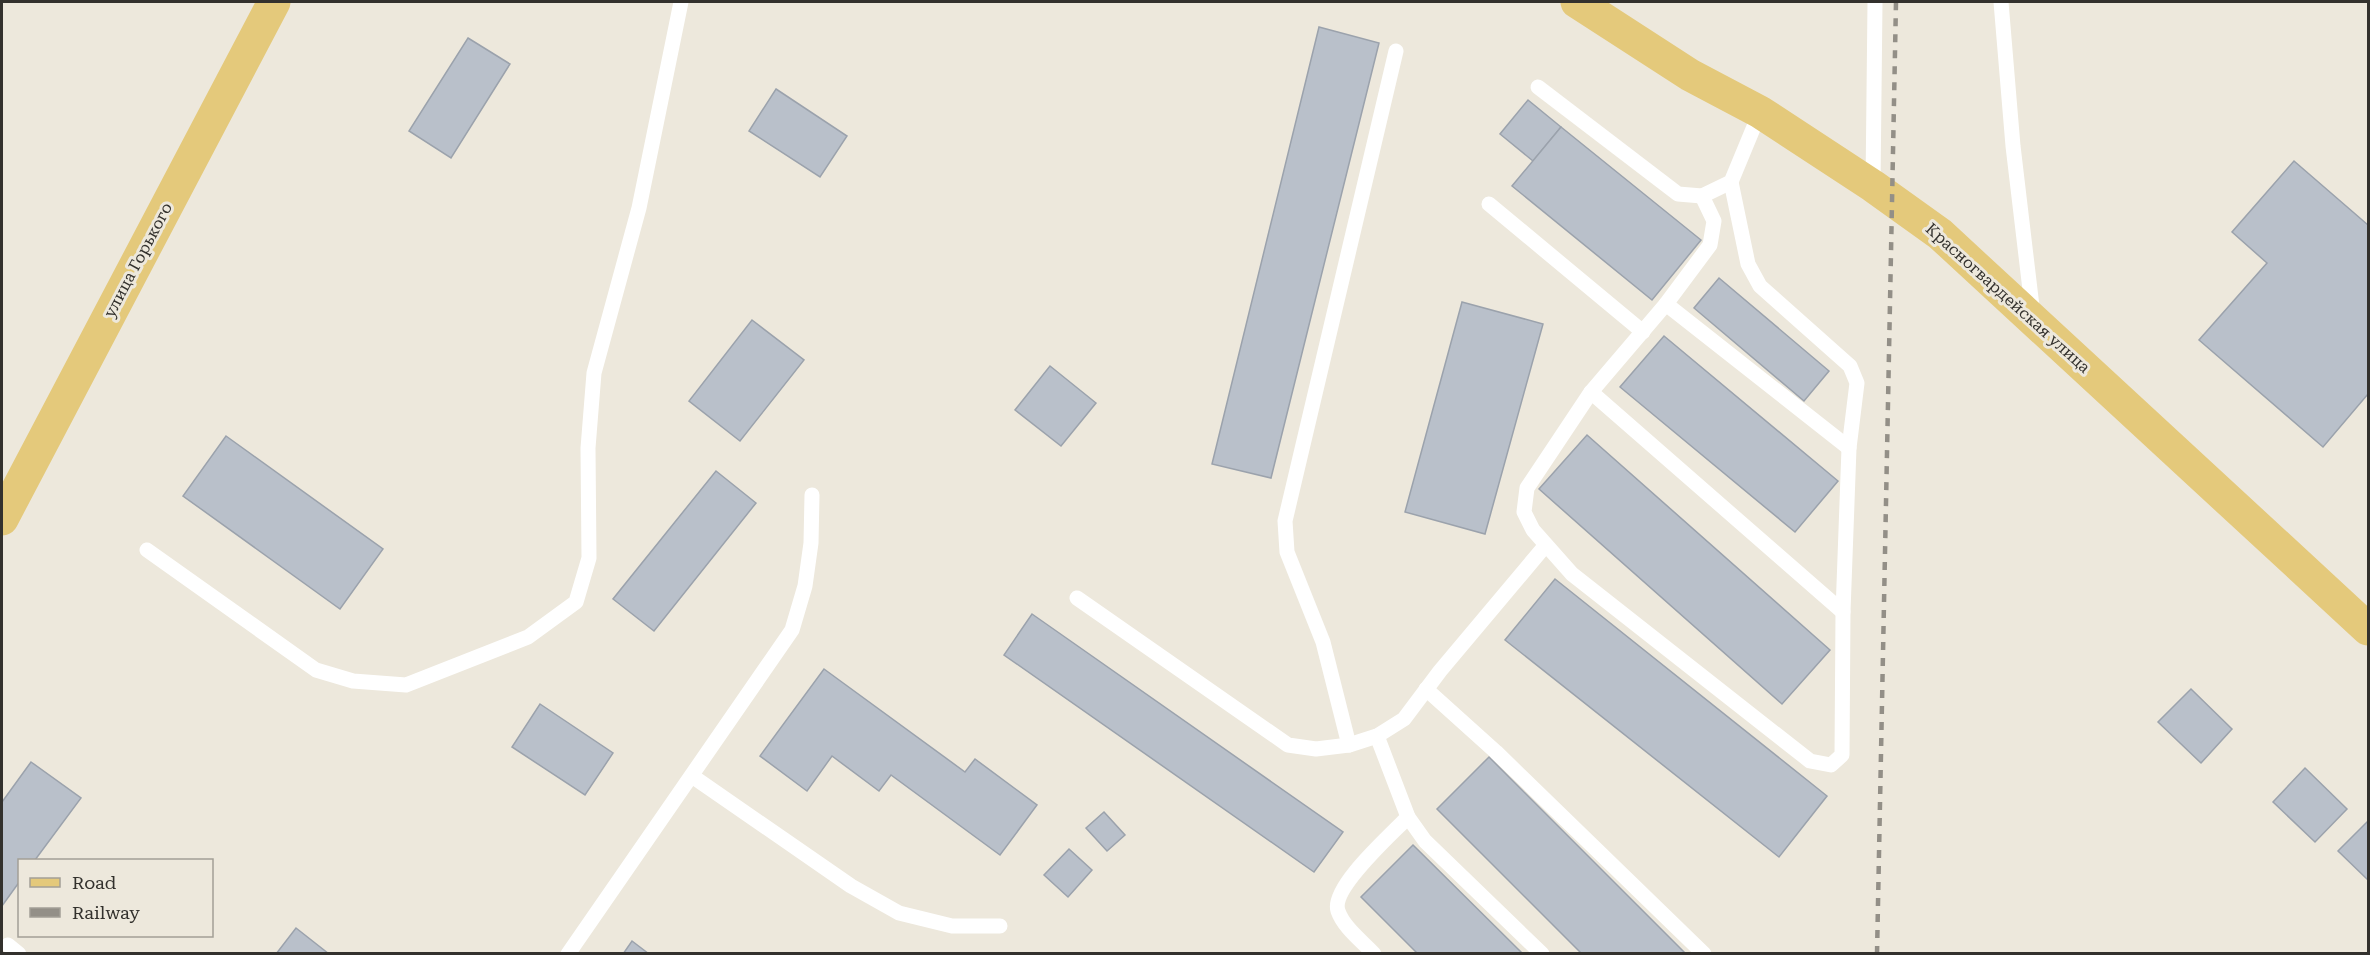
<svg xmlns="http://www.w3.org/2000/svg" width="2370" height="955" font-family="'Roboto Serif',serif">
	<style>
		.building { fill: #b9c0ca; stroke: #9ba2ac; stroke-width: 1.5 }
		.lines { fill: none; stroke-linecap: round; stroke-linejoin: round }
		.lane { stroke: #fff; stroke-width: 15 }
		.primary { stroke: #e4c97b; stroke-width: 33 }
		.rail { stroke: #938f87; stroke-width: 4.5; stroke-dasharray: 8 8; stroke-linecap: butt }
		.labels { text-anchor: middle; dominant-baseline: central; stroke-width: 6; stroke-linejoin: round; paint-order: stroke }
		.street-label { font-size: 16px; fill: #33312d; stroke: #ede8dc }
	</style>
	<rect width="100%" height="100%" fill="#ede8dc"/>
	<g class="building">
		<path d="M1319,27l60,16 -108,435 -59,-14z"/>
		<path d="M468,38l42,26 -59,94 -42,-27z"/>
		<path d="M776,89l71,47 -27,41 -71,-46z"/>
		<path d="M1528,100l33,27 -28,34 -33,-27z"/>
		<path d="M1561,127l140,113 -49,60 -140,-114z"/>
		<path d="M2294,161l74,64v169l-45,53 -124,-107 68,-77 -35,-31z"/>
		<path d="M1719,278l110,93 -25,30 -110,-93z"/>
		<path d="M1462,302l81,22 -58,210 -80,-22z"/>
		<path d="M752,320l52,40 -64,81 -51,-40z"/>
		<path d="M1664,336l174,145 -43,51 -175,-145z"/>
		<path d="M1050,366l46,37 -35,43 -46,-36z"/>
		<path d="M1587,435l243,215 -48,54 -243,-215z"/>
		<path d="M226,436l157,113 -43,60 -157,-113z"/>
		<path d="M716,471l40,32 -102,128 -41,-32z"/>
		<path d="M1555,579l272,217 -48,61 -274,-217z"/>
		<path d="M1032,614l311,218 -29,40 -310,-217z"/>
		<path d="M824,669l141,103 10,-13 62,46 -37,50 -109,-80 -12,16 -47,-35 -25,35 -47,-35z"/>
		<path d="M2191,689l41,40 -31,34 -43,-41z"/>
		<path d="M540,704l73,49 -28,42 -73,-48z"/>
		<path d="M1489,757l197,197h-104l-145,-145z"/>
		<path d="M31,762l50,36 -46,62h-15v21l-18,25v-104z"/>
		<path d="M2305,768l42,41 -32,33 -42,-40z"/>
		<path d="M1104,812l21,23 -18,16 -21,-23z"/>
		<path d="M2368,821v59l-30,-29z"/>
		<path d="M1413,845l110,109h-105l-57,-57z"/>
		<path d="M1069,849l23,21 -24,27 -24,-22z"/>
		<path d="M296,928l33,26h-53z"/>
		<path d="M632,941l17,13h-26z"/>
	</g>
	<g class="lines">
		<g class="lane">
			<path d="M2001,2l12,144 20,169"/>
			<path d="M1538,87l140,107 24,2 29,-14 29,-70"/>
			<path d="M1873,186l2,-184"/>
			<path d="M1702,196l12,25 -4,24 -44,59 -75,88 -64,96 -3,24 9,18 39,44 238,187 21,4 11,-10 1,-143 6,-164 8,-65 -7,-17 -90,-80 -12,-22 -17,-82"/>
			<path d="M1489,204l154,128"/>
			<path d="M1666,304l183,144"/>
			<path d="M1591,392l252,220"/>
			<path d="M147,550l169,120 37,11 53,4 122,-48 48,-35 13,-44 -1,-110 6,-75 45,-165 42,-206"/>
			<path d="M1077,598l211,147 28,4 33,-4 28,-9 27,-17 36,-48 105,-125"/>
			<path d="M1426,689l70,63 208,202"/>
			<path d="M1377,736l31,81 17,24 117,113"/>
			<path d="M1349,745l-26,-103 -36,-90 -2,-31 111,-470"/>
			<path d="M692,776l159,110 48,27 53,13h48"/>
			<path d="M8,945l11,9"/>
			<path d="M568,954l224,-324 13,-44 6,-43 1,-48"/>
			<path d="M1374,954c-12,-13 -30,-26 -36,-43 -8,-23 54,-77 70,-94"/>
		</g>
		<g class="primary">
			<path d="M1577,2l113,73 70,37 113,74 67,48 428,395"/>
			<path d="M2,519l272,-517"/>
		</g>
		<path class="rail" d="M1877,954l19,-952"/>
	</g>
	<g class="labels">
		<g class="street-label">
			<text transform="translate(138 260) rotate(-62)">улица Горького</text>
			<text transform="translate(2008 298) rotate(42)">Красногвардейская улица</text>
		</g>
	</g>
	<rect width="2370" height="955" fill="none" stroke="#33312d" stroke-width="6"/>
	<rect x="18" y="859" width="195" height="78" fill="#ede8dc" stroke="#a39f96" stroke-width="1.5"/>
	<rect x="30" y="878" width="30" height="9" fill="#e4c97b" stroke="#a39f96" stroke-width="1.5"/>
	<text x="72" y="889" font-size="18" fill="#33312d">Road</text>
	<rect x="30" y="908" width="30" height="9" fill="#938f87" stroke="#a39f96" stroke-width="1.5"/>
	<text x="72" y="919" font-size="18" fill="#33312d">Railway</text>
</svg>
